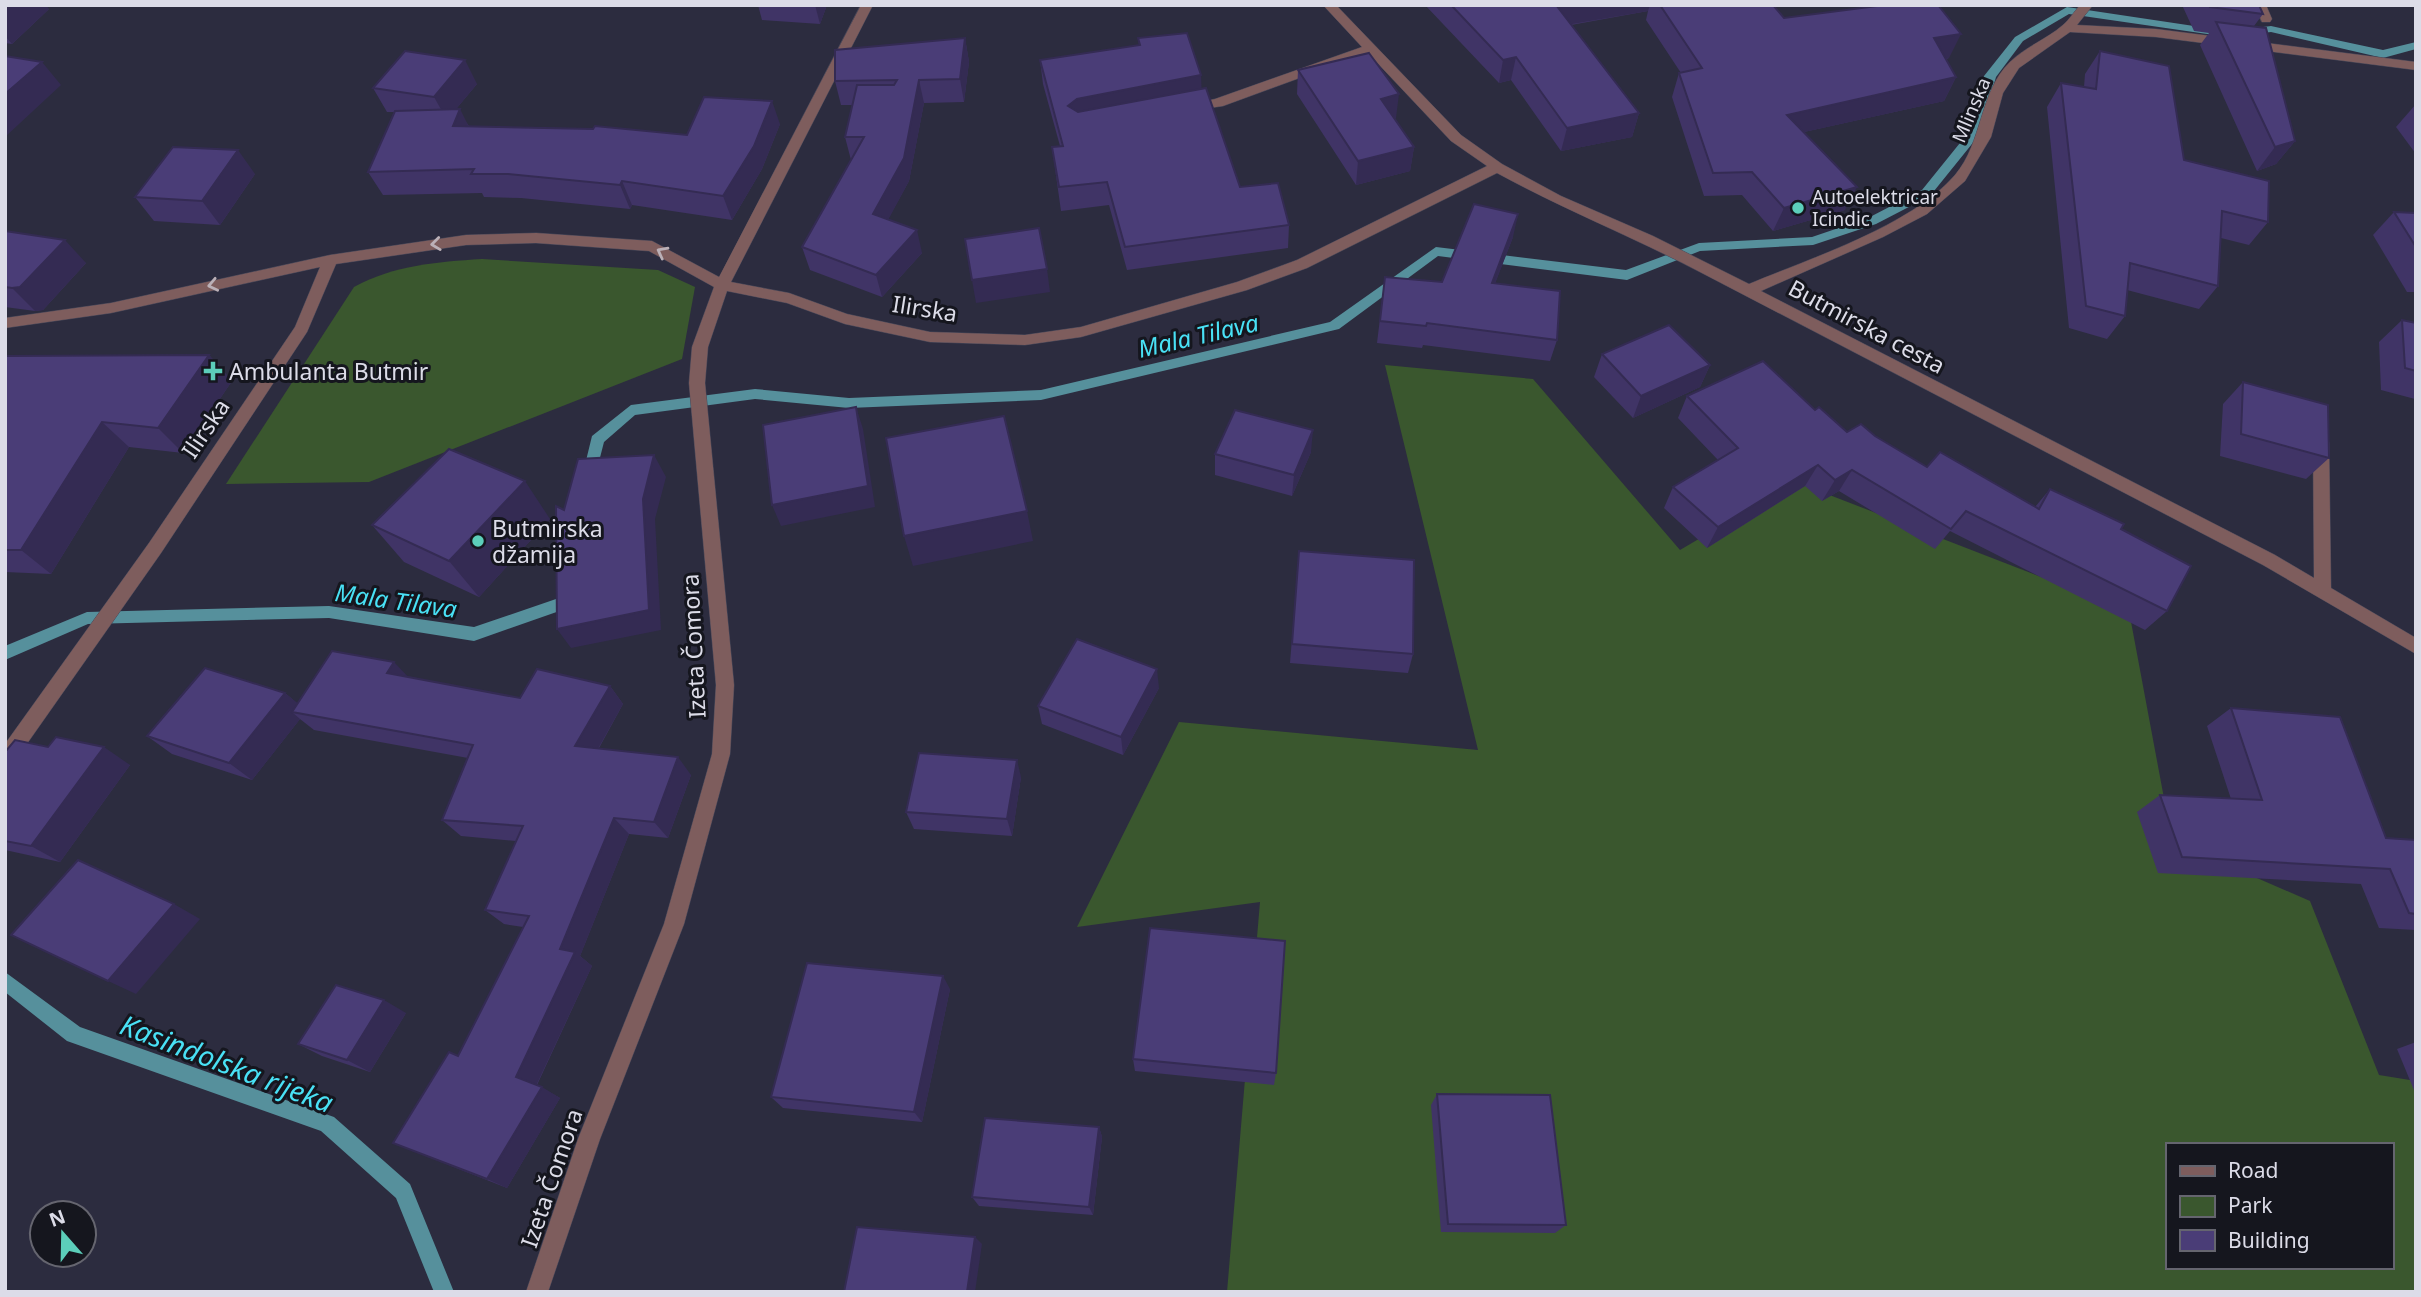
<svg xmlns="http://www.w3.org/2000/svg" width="2421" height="1297" font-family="'Noto Sans',sans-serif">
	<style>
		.green { fill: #3a572e; fill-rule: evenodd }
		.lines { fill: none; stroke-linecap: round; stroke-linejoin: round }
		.stream { fill: #56909c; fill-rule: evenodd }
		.minor-casing { stroke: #48485a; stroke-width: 1 }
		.minor { fill: #7e5d5d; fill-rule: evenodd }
		.wall { fill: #403466 }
		.shaded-wall { fill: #342b53 }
		.building { fill: #4a3d77; stroke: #342b53; stroke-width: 2 }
		.oneway { stroke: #bbb0b7 }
		.poi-dot { fill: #5cceba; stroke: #15161e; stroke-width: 2.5 }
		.labels { text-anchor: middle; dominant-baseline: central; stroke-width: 6; stroke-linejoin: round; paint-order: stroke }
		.far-street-label { font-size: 19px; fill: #dcdce8; stroke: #15161e }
		.far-poi-label { font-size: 19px; fill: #dcdce8; stroke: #15161e; text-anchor: start }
		.street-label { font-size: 23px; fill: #dcdce8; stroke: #15161e }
		.poi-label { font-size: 23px; fill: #dcdce8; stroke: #15161e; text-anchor: start }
		.water-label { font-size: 24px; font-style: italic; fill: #49e1f5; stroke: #15161e }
		.near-water-label { font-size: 28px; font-style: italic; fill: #49e1f5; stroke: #15161e }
	</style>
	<rect width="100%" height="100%" fill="#2c2c3f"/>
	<g class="green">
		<path d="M482,259l176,11 37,17 -13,72 -313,123 -143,2 128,-197c41,-22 82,-25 128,-28z"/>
		<path d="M1385,365l148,14 147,171 116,-68 333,129 43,230 138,60 69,174 37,6v211h-1189l33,-390 -183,25 102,-205 299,28zM2167,1145h224v122h-224z"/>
	</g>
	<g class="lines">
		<g class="stream">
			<path d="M2067,7l147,22 6,3 -6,3 -145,-21 -46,27 -27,36 -16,57 -50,62 -54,28 -63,21 -113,6 -73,29 -189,-24 -99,73 -298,71 -192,8 -94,-9 -120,16 -31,27 -10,39 -5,2 -7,-6 10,-41 39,-31 124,-16 94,9 192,-8 289,-68 106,-75 190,23 73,-27 113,-6 56,-19 54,-28 46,-57 16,-57 31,-39z"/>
			<path d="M2271,26l112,24 33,-8v7l-33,9 -112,-26 -24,3 -6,-3 6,-3z"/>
			<path d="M566,582l5,2 3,4 -6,20 -94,33 -145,-23 -241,6 -83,36v-14l82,-34 242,-6 145,21 82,-28 5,-15z"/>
			<path d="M5,972l75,55 254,90 76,67 44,108h-20l-38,-94 -75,-67 -254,-90 -62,-49z"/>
		</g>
		<defs>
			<g id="minor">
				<path d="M861,5h12l-142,277 58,11 58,21 83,18 95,3 56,-8 156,-45 60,-22 190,-94 -36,-25 -83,-88 -145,53 -40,6v-6l32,-7 147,-52 -39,-42h13l125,130 41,29 59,32 92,40 96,48c62,-26 162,-58 206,-109 28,-33 24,-83 55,-113 15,-15 37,-23 53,-37 6,-5 11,-13 17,-20h13l-16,20 79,4 260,33v8l-260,-33 -86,-5 -51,36 -16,25 -12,44 -26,44 -38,33 -44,23 -122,54 514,264 39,23 -1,-135 8,-6 6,2 2,4 2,145 85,50v16l-153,-89 -563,-293c-67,-35 -137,-63 -203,-99l-190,95 -60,22 -166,47 -56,8 -95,-3 -85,-18 -58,-21 -60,-12 -19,56 -3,36 29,302 -4,69 -46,170 -84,215 -52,153h-22l52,-153 86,-215 48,-170 4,-69 -27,-302 3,-36 22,-60 -65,-36 -113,-8 -70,2 -130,19 -29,68 -146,221 -149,212 -7,2v-23l144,-201 146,-216 25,-60 -209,46 -106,15v-10l106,-15 219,-48 136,-20 70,-2 116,8 67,36z"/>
				<path d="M2254,5h12l6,14 -2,3h-8z"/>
			</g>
		</defs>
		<use href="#minor" class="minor-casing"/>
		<use href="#minor" class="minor"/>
	</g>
	<g class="wall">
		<path d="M5,5l44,4 -37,35 -7,-1z"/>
		<path d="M758,5h69l-7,19 -58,-4z"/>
		<path d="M1425,5h348l11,13 165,40 -3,1 10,18 -12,24 -140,31 41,78 -72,21 -31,-36 -38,1 -32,-99 7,-24h2l-35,-53 2,-9 -77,14 68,88 -7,24 -71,14 -50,-71 -12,3z"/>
		<path d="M2182,5h77l4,9 -9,12 41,115 -19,23 -19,7 -57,-126 9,-12 -15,-2z"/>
		<path d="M965,38l4,24 -5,40 -40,1 -15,78 -21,38 34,34 -40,44 -72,-27 -8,-23 49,-87 -6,-23 7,-32h-11l-6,-24z"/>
		<path d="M1138,38l64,51 38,98 49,38 -1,23 -161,22 -18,-65 -48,6 -9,-64 8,-1 -17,-62 -3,-24 99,-15z"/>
		<path d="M2100,51l84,109 84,62 -19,23 -28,-7 -3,48 -19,23 -72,-19 -2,26 -18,23 -38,-11 -22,-221 14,-24 23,4 1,-13z"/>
		<path d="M1298,70l98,48 -2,1 20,28 -4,24 -54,14 -59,-91z"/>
		<path d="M477,84l-21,25 13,17 218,9 93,-11 -18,45 -30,51 -100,-15 -2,4 -109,-11 -37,-1 -2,-4 -99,2 -15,-23 26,-60h-7l-14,-24z"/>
		<path d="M2416,104v50l-20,-27z"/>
		<path d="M255,174l-35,51 -66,-4 -19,-24z"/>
		<path d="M2394,212l22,1v79h-9l-34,-57z"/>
		<path d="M5,231l81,32 -43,47 -8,1 -30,-4z"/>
		<path d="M1513,237l-18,46 62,57 -7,21 -127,-16 -1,3 -45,-5 8,-66 57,5z"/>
		<path d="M2402,320l14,3v97l-1,-21 -34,-9 -2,-48z"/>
		<path d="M1602,354l108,11 -10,22 -67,31 -39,-41z"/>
		<path d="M209,355l23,26 -49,72 -54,-6 -78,127 -46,-2v-216z"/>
		<path d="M2243,382l86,76 -23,21 -86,-23 3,-52z"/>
		<path d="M1687,396l128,14 32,22 28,4 52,31 108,40 15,-18 71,40 46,82 -22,19 -195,-99 -15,18 -96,-58 -17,10 -17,-15 -98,62 -43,-40 9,-21 45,-27 -40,-42z"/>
		<path d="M1311,452l-19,44 -77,-21v-21z"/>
		<path d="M550,519l-71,78 -75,-35 -32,-37z"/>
		<path d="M1299,551l114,103 -5,19 -118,-10z"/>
		<path d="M408,677l112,21 90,-12 13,18 -24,44 92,27 -23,63 -39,-4 -49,122 12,10 -55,119 23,13 -53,90 -114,-45 65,-87 65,-129 -19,-3 -19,-14 31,-69 -55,-5 -19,-16 26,-62 -154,-28 -14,-11 -48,61 -80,-26 -25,-18 138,-43 13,11z"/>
		<path d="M1159,688l-36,67 -81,-31 -4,-18z"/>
		<path d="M2231,708l155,130 30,2v90l-37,-2 -18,-44 -203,-11 -21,-61 23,-17 71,4 -24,-73z"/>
		<path d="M5,752l125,13 -70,97 -55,-12z"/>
		<path d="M1021,777l-9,59 -98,-7 -8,-17z"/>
		<path d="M950,989l-28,133 -139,-14 -12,-11z"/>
		<path d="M406,1013l-36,59 -48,-16 -24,-12z"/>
		<path d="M2416,1042v53l-19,-46z"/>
		<path d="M1133,1059l143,14 -2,12 -139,-14z"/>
		<path d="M1437,1094l129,131 -11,8 -114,-1 -10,-127z"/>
		<path d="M1099,1127l3,10 -9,78 -114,-9 -7,-9z"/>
	</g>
	<g class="shaded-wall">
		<path d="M9,5h37l3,4 -37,35 -7,-8v-28z"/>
		<path d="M815,5h12l-7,19z"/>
		<path d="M1555,5h95l-2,6 -99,17z"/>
		<path d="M1961,34l-12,24 -27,4 12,-24z"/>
		<path d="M965,38l4,24 -5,40 -4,-23z"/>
		<path d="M1516,57l-5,23 -12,3 4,-23z"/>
		<path d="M465,60l12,24 -30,36 -13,-23z"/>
		<path d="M42,62l19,23 -56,52v-43z"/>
		<path d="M1201,75l1,24 -122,23 -12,-16 9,-7z"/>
		<path d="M1956,77l-12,24 -167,37 10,-23z"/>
		<path d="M919,80l5,23 -15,78 -30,56 -6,-23z"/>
		<path d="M1399,94l-3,24 -18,5 3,-24z"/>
		<path d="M772,101l8,23 -18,45 -30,51 -9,-24z"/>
		<path d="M460,109l12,24 -19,-7z"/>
		<path d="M1639,113l-7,24 -71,14 6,-23z"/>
		<path d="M2295,141l-19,23 -19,7 18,-24z"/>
		<path d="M1414,147l-4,24 -54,14 2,-24z"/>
		<path d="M238,150l17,24 -35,51 -18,-24z"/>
		<path d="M622,181l10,24 -2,4 -10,-24z"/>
		<path d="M1857,187l-12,23 -72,21 11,-23z"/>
		<path d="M1518,214l-5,23 -26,68 5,-22z"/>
		<path d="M917,230l5,23 -40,44 -6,-22z"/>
		<path d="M65,240l21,23 -43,47 -8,1 -23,-23z"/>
		<path d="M1047,269l3,23 -74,11 -4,-23z"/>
		<path d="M209,355l23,26 -49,72 -25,-25z"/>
		<path d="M1710,365l-10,22 -67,31 8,-22z"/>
		<path d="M856,407l7,22 12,78 -94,19 -9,-21z"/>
		<path d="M102,422l27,25 -78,127 -30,-24z"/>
		<path d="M1313,430l-2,22 -19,44 2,-21z"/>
		<path d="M654,455l12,22 -11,42 6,111 -90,18 -14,-19 86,-130z"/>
		<path d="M1818,465l-13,21 -98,62 11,-21z"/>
		<path d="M1852,470l-13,21 -17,10 13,-21z"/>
		<path d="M525,481l25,38 -71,78 -30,-36z"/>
		<path d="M1027,511l6,30 -120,25 -9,-30z"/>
		<path d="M394,662l18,19 -25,-8z"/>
		<path d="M1157,669l2,19 -36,67 -2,-18z"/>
		<path d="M610,686l13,18 -33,59 -15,-17z"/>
		<path d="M285,693l22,18 -15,1 8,7 -48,61 -23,-17z"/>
		<path d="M104,747l26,18 -70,97 -29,-16z"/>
		<path d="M678,757l13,18 -23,63 -14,-16z"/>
		<path d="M1017,760l4,17 -9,59 -5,-17z"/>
		<path d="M614,818l15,16 -49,122 12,10 -57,122 -19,-11 44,-128z"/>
		<path d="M174,904l26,15 -64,75 -28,-13z"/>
		<path d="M943,976l7,13 -28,133 -8,-10z"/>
		<path d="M384,1000l22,13 -36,59 -23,-12z"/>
		<path d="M542,1087l18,11 -53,90 -20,-9z"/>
		<path d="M1099,1127l3,10 -9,78 -4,-8z"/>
		<path d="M975,1237l7,7 -7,48h-8z"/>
	</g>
	<g class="building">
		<path d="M1451,5h105l83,108 -72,15 -51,-71 -13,3z"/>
		<path d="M1660,5h113l11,13 101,-13h53l23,29 -27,4 22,39 -169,38 70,72 -73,21 -32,-36 -39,1 -34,-100 23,-5z"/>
		<path d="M2209,5h50l4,9 -53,-7z"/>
		<path d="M2216,22l50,6 29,113 -20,6z"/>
		<path d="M1187,33l14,42 -124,24 -9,7 10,6 128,-24 34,99 38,-4 11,42 -164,22 -18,-65 -48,5 -7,-40 11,-1 -23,-86 100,-15 -2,-7z"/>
		<path d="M965,38l-5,41 -41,1 -15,78 -31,56 44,16 -41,45 -74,-28 62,-110h-19l12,-52h37l3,-5 -62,1v-31z"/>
		<path d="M405,51l60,9 -31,37 -61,-9z"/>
		<path d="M2100,51l69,15 15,94 85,21 -1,41 -46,-11 -4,75 -88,-23 -5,53 -39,-10 -25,-223 35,6z"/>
		<path d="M1369,53l30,41 -18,5 33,48 -56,14 -60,-91z"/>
		<path d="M5,56l37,6 -37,32z"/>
		<path d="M704,97l68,4 -18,45 -31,50 -101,-15 -2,4 -112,-11h-37l3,-5 -106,3 27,-61 65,-2 -7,17 140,3 2,-3 92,9z"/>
		<path d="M173,147l65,3 -36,51 -67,-4z"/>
		<path d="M1474,204l44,10 -26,69 68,8 -3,49 -130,-17 -1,3 -46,-5 5,-44 57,5z"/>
		<path d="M2394,212l22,1v34z"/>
		<path d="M1039,228l8,41 -75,11 -7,-41z"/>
		<path d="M5,231l60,9 -45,47 -8,1 -7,-1z"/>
		<path d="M2402,320l14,3v48l-11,-3z"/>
		<path d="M1669,325l41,40 -69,31 -39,-42z"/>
		<path d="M209,355l-51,73 -56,-6 -81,128h-16v-194z"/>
		<path d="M1763,361l52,49 4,-3 28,25 14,-8 14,12 52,31 13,-15 99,57 11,-20 74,35 -3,5 70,37 -24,45 -201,-100 -15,18 -99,-59 -17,10 -17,-15 -100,62 -45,-40 65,-39 -51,-52z"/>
		<path d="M2243,382l85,23 1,53 -88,-24z"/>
		<path d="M856,407l12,79 -96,19 -9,-80z"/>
		<path d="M1235,410l78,20 -19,45 -79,-21z"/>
		<path d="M1004,416l23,95 -123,25 -18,-98z"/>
		<path d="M449,449l76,32 -76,80 -77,-36z"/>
		<path d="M654,455l-11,44 6,111 -92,19 -1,-123 8,4 14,-51z"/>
		<path d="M1299,551l115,9 -1,94 -121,-10z"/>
		<path d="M1077,639l80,30 -36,68 -83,-31z"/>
		<path d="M332,651l62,11 -7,11 133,25 17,-29 73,17 -35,60 103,11 -24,65 -40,-4 -54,131 15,3 -59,125 26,10 -55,92 -94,-36 56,-91 9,4 71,-140 -44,-6 38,-84 -81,-6 31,-75 -181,-33z"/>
		<path d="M205,668l80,25 -56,70 -82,-27z"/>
		<path d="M2231,708l109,9 46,121 30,2v74l-7,-1 -19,-44 -208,-12 -22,-62 102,5z"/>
		<path d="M56,737l48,10 -73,99 -26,-5v-89l10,-12 33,7z"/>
		<path d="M919,753l98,7 -10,59 -101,-7z"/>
		<path d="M78,860l96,44 -66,77 -97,-46z"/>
		<path d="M1150,928l135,13 -9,132 -143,-14z"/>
		<path d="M807,963l136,13 -29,136 -143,-15z"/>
		<path d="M336,985l48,15 -37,60 -49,-16z"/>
		<path d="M1437,1094l113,1 16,130 -118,-1z"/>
		<path d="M985,1118l114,9 -10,80 -117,-10z"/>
		<path d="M857,1227l118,10 -8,55h-123z"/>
	</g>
	<defs><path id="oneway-chevron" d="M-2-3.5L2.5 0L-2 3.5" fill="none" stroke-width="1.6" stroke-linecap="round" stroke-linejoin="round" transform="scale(1.75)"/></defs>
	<g class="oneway">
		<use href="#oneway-chevron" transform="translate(436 244) rotate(173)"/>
		<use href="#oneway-chevron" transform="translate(662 252) rotate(-152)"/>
		<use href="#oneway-chevron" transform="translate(213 285) rotate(168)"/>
	</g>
	<g class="poi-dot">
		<circle cx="1798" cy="208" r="7"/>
		<path d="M209.5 360.5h7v7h7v7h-7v7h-7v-7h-7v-7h7z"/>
		<circle cx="478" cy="541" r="7"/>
	</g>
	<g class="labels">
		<g class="far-street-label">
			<text transform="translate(1971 110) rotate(-67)">Mlinska</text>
		</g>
		<g class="far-poi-label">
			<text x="1812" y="197">Autoelektricar<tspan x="1812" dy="22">Icindic</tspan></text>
		</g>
		<g class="street-label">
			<text transform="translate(925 308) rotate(9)">Ilirska</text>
			<text transform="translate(1867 326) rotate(28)">Butmirska cesta</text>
			<text transform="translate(205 428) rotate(-56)">Ilirska</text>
			<text transform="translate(693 646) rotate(-93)">Izeta Čomora</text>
			<text transform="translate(551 1178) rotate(-71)">Izeta Čomora</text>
		</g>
		<g class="poi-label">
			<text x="229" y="371">Ambulanta Butmir</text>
			<text x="492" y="528">Butmirska<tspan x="492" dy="26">džamija</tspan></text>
		</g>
		<g class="water-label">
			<text transform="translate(1198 335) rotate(-13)">Mala Tilava</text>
			<text transform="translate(396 600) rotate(8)">Mala Tilava</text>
		</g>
		<g class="near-water-label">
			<text transform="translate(227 1063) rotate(21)">Kasindolska rijeka</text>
		</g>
	</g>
	<rect width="2421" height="1297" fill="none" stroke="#dcdce8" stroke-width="14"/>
	<rect x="2166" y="1143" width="228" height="126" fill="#15161e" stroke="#65656f" stroke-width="2"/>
	<rect x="2180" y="1166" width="35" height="10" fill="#7e5d5d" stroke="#65656f" stroke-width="2"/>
	<text x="2228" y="1178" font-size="21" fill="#dcdce8">Road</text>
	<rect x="2180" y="1196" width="35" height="21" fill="#3a572e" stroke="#65656f" stroke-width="2"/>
	<text x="2228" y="1213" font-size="21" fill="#dcdce8">Park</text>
	<rect x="2180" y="1230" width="35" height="21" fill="#4a3d77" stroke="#65656f" stroke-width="2"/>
	<text x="2228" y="1248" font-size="21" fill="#dcdce8">Building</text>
	<g transform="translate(63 1234) rotate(340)"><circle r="33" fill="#15161e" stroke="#65656f" stroke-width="2"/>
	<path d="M0-5L12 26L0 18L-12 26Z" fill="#5cceba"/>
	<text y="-10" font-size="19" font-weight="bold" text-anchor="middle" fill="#dcdce8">N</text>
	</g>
</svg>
